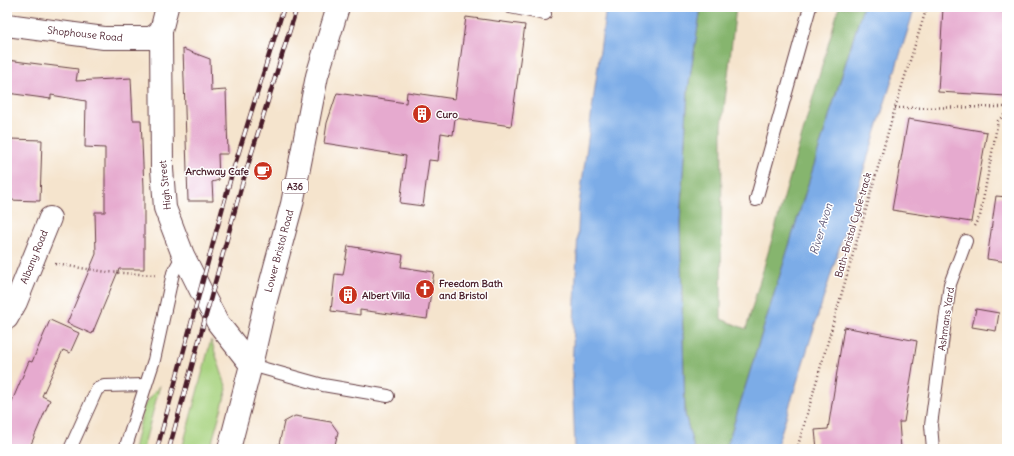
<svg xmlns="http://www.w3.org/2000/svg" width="1014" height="456" font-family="Delius,sans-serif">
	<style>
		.green { fill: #a8d380; stroke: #797956 }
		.forest { fill: #86b56e; stroke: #686a4c }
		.water { fill: #7cace7; stroke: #636689 }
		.building { fill: #e6aacf }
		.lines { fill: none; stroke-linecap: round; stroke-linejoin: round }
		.service-casing { stroke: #643d43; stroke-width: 14 }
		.minor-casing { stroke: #643d43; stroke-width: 24 }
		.tertiary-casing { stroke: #643d43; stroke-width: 24 }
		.trunk-casing { stroke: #643d43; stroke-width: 24 }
		.path { stroke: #643d43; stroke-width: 2.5; stroke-dasharray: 1 3; stroke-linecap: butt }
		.service { stroke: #fff; stroke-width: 12 }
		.minor { stroke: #fff; stroke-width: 22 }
		.tertiary { stroke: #fff; stroke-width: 22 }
		.trunk { stroke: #fff; stroke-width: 22 }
		.rail-casing { stroke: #4a1f2b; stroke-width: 4.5 }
		.rail { stroke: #fff; stroke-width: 3; stroke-dasharray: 9; stroke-linecap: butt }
		.labels { text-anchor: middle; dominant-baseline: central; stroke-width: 3; stroke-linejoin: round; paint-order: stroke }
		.shield { fill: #fff; stroke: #80626b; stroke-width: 1 }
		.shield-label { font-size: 9px; font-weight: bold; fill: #4a1f2b }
		.street-label { font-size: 10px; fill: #4a1f2b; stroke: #fff }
		.poi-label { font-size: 10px; font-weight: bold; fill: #4a1f2b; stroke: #fff; text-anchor: start }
		.water-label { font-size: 11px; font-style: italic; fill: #5e5776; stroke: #fff }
	</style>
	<rect width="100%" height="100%" fill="#fff"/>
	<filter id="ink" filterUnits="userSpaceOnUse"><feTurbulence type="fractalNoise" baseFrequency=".025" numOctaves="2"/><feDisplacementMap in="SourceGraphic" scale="8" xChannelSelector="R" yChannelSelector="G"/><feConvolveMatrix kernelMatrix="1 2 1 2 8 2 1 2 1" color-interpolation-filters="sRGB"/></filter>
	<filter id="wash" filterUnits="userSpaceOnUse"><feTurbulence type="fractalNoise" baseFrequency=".012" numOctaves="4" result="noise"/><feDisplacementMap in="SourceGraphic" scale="16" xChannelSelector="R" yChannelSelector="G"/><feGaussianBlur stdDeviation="0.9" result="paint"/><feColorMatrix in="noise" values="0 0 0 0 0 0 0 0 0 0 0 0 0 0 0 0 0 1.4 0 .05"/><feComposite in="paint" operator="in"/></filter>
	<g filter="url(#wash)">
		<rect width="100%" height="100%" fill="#f5e4cd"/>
		<g class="green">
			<path d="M211,340l16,49 -17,60h-28z"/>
			<path d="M160,385l-17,64h-9l10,-43z"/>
		</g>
		<path class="forest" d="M701,7h35l-14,119 -1,193 25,10 93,-322h24l-137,442h-32l-9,-35 -5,-192 8,-132z"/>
		<g class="water">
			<path d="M606,7h95l-13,83 -8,132 5,192 9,35h-119l-3,-78 7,-166z"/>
			<path d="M863,7h52l-139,442h-50z"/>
		</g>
		<g id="blocks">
			<g class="building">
				<path d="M943,8l64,4v84l-69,-4z"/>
				<path d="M466,17l59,8 -14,101 -56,-8 -2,17 -12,-2 -3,28 -9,-1 -6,46 -23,-3 6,-47 -82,-13 3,-20 10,-30 69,10 1,-11 48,7z"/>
				<path d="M183,49l27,10 1,32 15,-1 2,64h-10l1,26 -7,2 1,19h-25z"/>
				<path d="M7,60l71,9 -2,12 55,-3 2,42h8l3,67v82h-25l-27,65 -25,-11 29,-69 -1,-42h10v-64l-20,-1 1,-46 -35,-6v4l-44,-6z"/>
				<path d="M908,119l79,13 -16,90 -79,-12z"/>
				<path d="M10,139l32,1 -2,61 -32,-1z"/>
				<path d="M996,196l11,1v65l-20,-3z"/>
				<path d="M348,246l55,9 -2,12 33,5 -7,47 -67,-9v5l-29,-4 4,-37 8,1z"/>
				<path d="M976,309l23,4 -3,18 -24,-4z"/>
				<path d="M50,320l29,13 -9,20 -7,-3 -21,46 8,4 -21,49h-22v-36l22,-52 3,1z"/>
				<path d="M844,327l73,14 -13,81h-5l2,27h-84l-2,-19 13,-1z"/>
				<path d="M295,416l36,6 7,10 -4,17h-56l6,-27z"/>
			</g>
		</g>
	</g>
	<g filter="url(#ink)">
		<use href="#blocks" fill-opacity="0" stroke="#643d43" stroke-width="1"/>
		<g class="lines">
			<defs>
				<g id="service">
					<path d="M510,7l35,7"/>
					<path d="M756,200l54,-193"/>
					<path d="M251,365l72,20 65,11"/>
					<path d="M70,449l27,-60 7,-3 41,-1"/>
					<path d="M125,449l29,-89 19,-87 10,-18"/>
					<path d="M933,449l-2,-24 19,-141 16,-43"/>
				</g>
				<path id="minor" d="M7,318l9,-16 34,-84"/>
				<g id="tertiary">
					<path d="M167,7l-6,24 1,138 3,39 18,47 17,34 18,34 33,42"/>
					<path d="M7,25l97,13h47l10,-7"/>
				</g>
				<path id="trunk" d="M229,449l22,-84 14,-61 27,-100 25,-128 21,-69"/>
			</defs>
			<use href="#service" class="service-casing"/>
			<use href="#minor" class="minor-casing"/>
			<use href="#tertiary" class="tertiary-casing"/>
			<use href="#trunk" class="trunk-casing"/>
			<g class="path">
				<path d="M895,108l112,-1"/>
				<path d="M974,226l6,-10 18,-95 9,-9"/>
				<path d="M55,264l52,8 48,3"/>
				<path d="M797,449l98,-341 32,-101"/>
			</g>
			<use href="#service" class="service"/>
			<use href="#minor" class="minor"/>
			<use href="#tertiary" class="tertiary"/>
			<use href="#trunk" class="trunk"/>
			<defs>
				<g id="rail">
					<path d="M157,449l74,-272 53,-170"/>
					<path d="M169,449l74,-268 54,-174"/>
				</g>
			</defs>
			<use href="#rail" class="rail-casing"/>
			<use href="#rail" class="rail"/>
		</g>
	</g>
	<defs>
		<symbol id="building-disc" viewBox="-11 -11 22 22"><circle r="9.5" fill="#c8321e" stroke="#fff"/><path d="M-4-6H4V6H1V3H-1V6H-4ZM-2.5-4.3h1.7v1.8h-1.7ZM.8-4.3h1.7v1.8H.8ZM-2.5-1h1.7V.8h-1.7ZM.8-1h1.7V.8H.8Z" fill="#fff"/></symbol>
		<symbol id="cafe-disc" viewBox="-11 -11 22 22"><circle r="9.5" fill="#c8321e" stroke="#fff"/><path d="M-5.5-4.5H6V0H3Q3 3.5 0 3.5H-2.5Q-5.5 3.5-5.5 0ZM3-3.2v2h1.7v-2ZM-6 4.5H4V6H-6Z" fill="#fff"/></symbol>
		<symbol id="church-disc" viewBox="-11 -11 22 22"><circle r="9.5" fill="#c8321e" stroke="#fff"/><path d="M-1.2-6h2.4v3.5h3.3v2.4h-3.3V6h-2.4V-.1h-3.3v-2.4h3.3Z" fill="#fff"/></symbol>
	</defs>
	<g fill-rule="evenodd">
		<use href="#building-disc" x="411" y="103" width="22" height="22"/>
		<use href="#cafe-disc" x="252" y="160" width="22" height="22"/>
		<use href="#church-disc" x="414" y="278" width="22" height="22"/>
		<use href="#building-disc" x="337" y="284" width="22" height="22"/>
	</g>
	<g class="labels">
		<rect class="shield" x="282" y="179" width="26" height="14" rx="3"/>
		<g class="shield-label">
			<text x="295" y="186">A36</text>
		</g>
		<g class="street-label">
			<text transform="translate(85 34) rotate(6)">Shophouse Road</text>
			<text transform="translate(165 185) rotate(-96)">High Street</text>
			<text transform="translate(853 225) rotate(-74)">Bath-Bristol Cycle-track</text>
			<text transform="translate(279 251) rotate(-75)">Lower Bristol Road</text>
			<text transform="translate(34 257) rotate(-68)">Albany Road</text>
			<text transform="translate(946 319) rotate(-82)">Ashmans Yard</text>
		</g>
		<g class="poi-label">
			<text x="436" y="114">Curo</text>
			<text x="249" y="171" text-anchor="end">Archway Cafe</text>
			<text x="439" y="283">Freedom Bath<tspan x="439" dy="12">and Bristol</tspan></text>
			<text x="362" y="295">Albert Villa</text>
		</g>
		<g class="water-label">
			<text transform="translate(821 229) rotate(-73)">River Avon</text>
		</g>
	</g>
	<rect width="1014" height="456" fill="none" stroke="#fff" stroke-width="24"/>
</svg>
